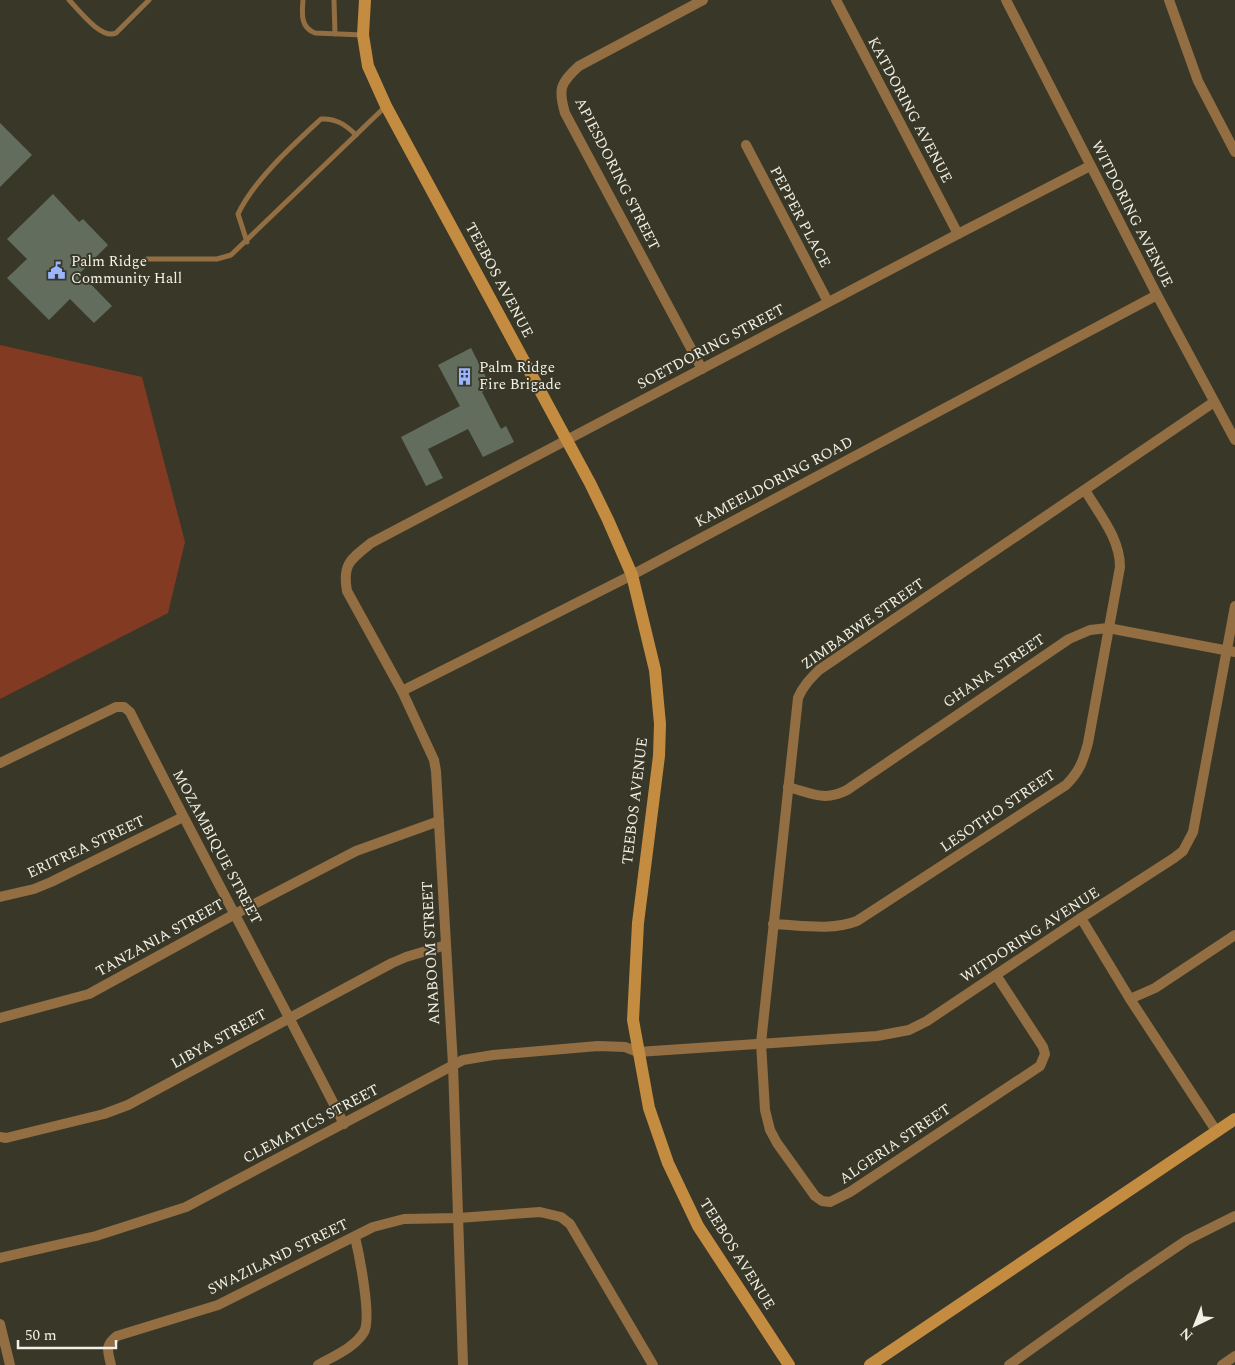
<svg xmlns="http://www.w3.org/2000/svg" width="1235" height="1365" font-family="Spectral,serif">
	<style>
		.green { fill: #823a23 }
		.building { fill: #626d5e }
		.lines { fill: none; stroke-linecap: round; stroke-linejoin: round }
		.lane { stroke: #926e42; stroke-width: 5 }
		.street { stroke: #926e42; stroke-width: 10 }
		.secondary { stroke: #c48c40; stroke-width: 12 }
		.labels { text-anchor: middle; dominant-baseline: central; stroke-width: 4; stroke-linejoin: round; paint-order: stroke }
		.street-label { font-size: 15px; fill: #f1f0e6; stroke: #393828 }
		.poi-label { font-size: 15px; fill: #f1f0e6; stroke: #393828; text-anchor: start }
	</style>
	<rect width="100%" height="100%" fill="#393828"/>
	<path class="green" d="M0,345l142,32 43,165 -17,71 -168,86z"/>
	<g class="building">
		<path d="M0,123l32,32 -32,32z"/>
		<path d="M53,194l26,28 4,-3 25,26 -28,28 32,33 -18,17 -24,-24 -21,21 -42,-42 20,-19 -20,-20z"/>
		<path d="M471,348l20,39 -9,5 19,37 5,-3 8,16 -31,15 -15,-28 -40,20 15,29 -17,8 -25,-49 59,-31 -22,-41z"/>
	</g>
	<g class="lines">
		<g class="lane">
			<path d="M69,0c10,10 32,40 47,33l33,-33"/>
			<path d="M303,0c-1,13 -3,27 12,33l48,2"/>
			<path d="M334,0l1,34"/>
			<path d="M247,242l-9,-28c16,-34 55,-69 83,-95 15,-1 25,6 35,16"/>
			<path d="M147,259h70l14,-4 155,-149"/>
		</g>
		<g class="street">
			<path d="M836,0l122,234"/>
			<path d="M1006,0l151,295 78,145"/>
			<path d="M1169,0l29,81 37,71"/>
			<path d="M746,145l82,157"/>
			<path d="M702,369l-137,-256c-7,-24 -5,-30 14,-47l124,-66"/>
			<path d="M402,691l230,-116 525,-280"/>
			<path d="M0,763l116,-56h8l6,5c69,138 144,274 214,412"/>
			<path d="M788,787c23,6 36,15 59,3l222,-151 21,-9 18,-2 127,24"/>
			<path d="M0,897l34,-8 17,-7 132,-65"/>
			<path d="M1081,918l49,81 25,-11 80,-53"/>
			<path d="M773,924c27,1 58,7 84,-3l209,-136c14,-14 17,-24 22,-42l32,-176c0,-29 -21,-53 -35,-77"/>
			<path d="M996,975l47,72 2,7 -5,12 -190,126 -20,10 -8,-1 -7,-5 -38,-53 -7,-13 -5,-20 -4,-67 37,-345c5,-12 12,-19 21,-28l395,-268"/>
			<path d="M1130,999l87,133"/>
			<path d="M0,1018l89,-24 146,-80 121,-63 83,-30"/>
			<path d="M0,1137l6,1 98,-24 24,-9 264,-142 14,-6 40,-12"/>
			<path d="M0,1258l96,-22 90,-29 277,-147 30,-5 105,-9 27,1 13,5 239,-16 32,-6 18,-9 154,-103 93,-60 9,-7 10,-19 42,-226"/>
			<path d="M0,1324l10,41"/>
			<path d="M111,1365c-3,-14 -7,-19 6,-29l101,-31 155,-78 31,-8 54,-1 82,-6 21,5 9,7 83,141"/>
			<path d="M318,1365c16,-9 36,-17 46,-33 8,-14 -5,-78 -9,-95"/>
			<path d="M463,1365l-10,-300 -17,-294 -2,-11 -32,-69 -55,-100c-5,-27 4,-32 24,-48l587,-309 132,-68"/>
			<path d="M1009,1365l119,-85 59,-40 48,-24"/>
			<path d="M1222,1365l13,-9"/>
		</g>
		<g class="secondary">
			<path d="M365,0l-2,35 5,31 18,40 204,377 18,37 24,55 23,95 5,54 -1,32 -21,167 -5,97 16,88 19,55 30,63 91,139"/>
			<path d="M870,1365l365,-246"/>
		</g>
	</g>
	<defs>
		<symbol id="civic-bare" viewBox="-9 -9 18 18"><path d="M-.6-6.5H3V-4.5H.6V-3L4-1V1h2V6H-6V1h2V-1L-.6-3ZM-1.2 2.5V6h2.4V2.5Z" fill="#9ab5fd" stroke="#393828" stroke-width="2.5" paint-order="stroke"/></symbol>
		<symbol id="building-bare" viewBox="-9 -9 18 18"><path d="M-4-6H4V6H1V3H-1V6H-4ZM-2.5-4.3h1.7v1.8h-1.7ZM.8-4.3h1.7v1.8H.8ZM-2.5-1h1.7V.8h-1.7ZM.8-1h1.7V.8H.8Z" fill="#9ab5fd" stroke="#393828" stroke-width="2.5" paint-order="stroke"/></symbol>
	</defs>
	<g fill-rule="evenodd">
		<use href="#civic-bare" x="44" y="258" width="25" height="25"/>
		<use href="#building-bare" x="452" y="364" width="25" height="25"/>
	</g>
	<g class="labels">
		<g class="street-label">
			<text transform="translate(910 110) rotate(62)">KATDORING AVENUE</text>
			<text transform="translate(617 174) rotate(63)">APIESDORING STREET</text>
			<text transform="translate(1132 214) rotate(63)">WITDORING AVENUE</text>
			<text transform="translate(800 217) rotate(62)">PEPPER PLACE</text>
			<text transform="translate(499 280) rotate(62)">TEEBOS AVENUE</text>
			<text transform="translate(711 347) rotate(-28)">SOETDORING STREET</text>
			<text transform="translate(774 482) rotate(-28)">KAMEELDORING ROAD</text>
			<text transform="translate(863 624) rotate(-35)">ZIMBABWE STREET</text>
			<text transform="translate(994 671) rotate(-34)">GHANA STREET</text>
			<text transform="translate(635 801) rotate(-83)">TEEBOS AVENUE</text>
			<text transform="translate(998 811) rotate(-34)">LESOTHO STREET</text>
			<text transform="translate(86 847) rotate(-25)">ERITREA STREET</text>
			<text transform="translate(217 847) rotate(62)">MOZAMBIQUE STREET</text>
			<text transform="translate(1030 935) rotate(-33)">WITDORING AVENUE</text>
			<text transform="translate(160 938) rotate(-29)">TANZANIA STREET</text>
			<text transform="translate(431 953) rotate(-93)">ANABOOM STREET</text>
			<text transform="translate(219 1039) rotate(-29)">LIBYA STREET</text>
			<text transform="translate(311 1124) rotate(-28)">CLEMATICS STREET</text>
			<text transform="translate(895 1144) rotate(-34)">ALGERIA STREET</text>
			<text transform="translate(737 1254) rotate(58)">TEEBOS AVENUE</text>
			<text transform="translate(278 1257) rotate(-26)">SWAZILAND STREET</text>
		</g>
		<g class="poi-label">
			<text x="71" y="261">Palm Ridge<tspan x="71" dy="17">Community Hall</tspan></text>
			<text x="479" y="367">Palm Ridge<tspan x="479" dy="17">Fire Brigade</tspan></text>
		</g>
	</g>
	<g transform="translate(1195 1325) rotate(223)" stroke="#393828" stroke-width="4" paint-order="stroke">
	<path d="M0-4L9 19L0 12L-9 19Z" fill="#f1f0e6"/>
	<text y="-8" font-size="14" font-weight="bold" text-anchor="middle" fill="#f1f0e6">N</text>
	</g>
	<path d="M18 1340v8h98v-8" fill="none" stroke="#f1f0e6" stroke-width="2.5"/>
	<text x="25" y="1340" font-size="15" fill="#f1f0e6" stroke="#393828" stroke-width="4" paint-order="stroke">50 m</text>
</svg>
